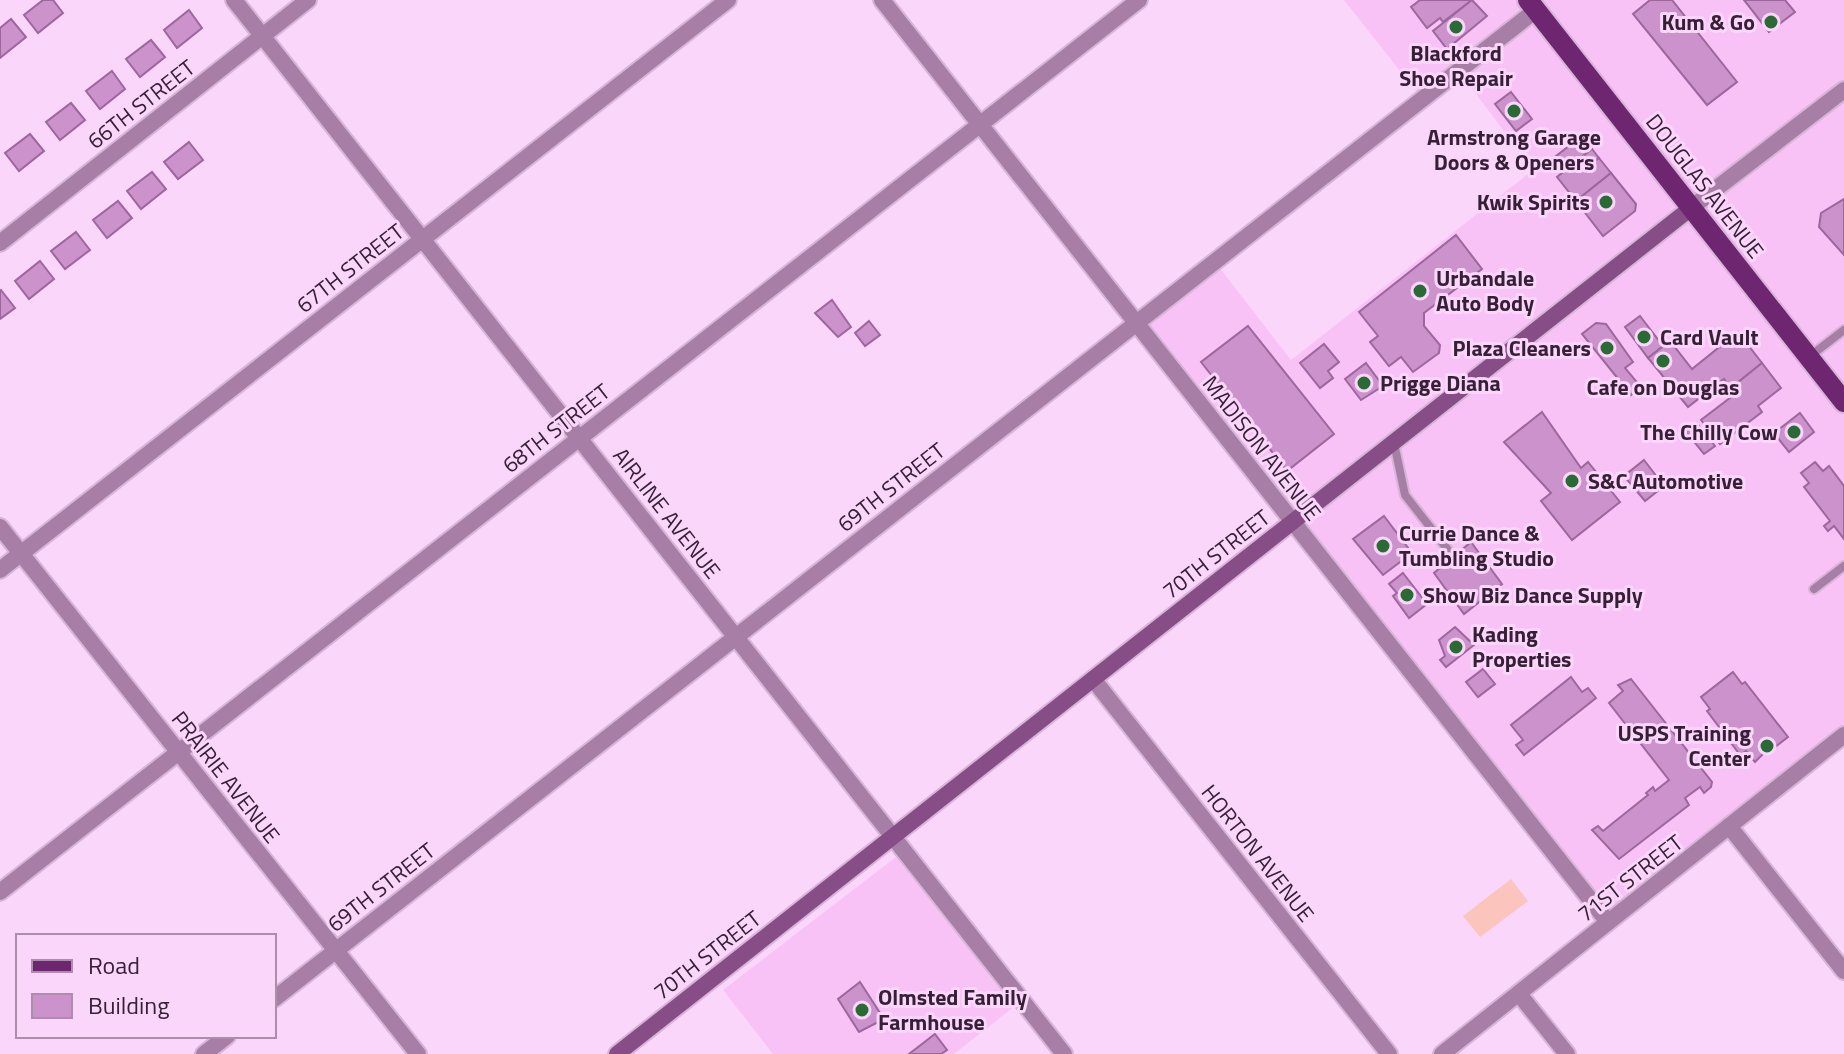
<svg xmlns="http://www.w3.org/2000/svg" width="1844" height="1054" font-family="'Titillium Web',sans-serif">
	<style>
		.built { fill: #f8c2f7 }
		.green { fill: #fbc4bd }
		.building { fill: #cc92cc; stroke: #9d669d; stroke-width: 2 }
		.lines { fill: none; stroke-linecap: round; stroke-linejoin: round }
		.service-casing { stroke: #d7b5d7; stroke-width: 12 }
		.minor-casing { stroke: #d7b5d7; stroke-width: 20 }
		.tertiary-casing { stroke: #d7b5d7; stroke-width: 20 }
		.secondary-casing { stroke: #d7b5d7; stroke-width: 20 }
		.primary-casing { stroke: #d7b5d7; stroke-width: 24 }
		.service { stroke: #a77fa6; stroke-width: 8 }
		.minor { stroke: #a77fa6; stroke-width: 16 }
		.tertiary { stroke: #a77fa6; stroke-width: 16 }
		.secondary { stroke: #874d87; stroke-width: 16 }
		.primary { stroke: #6e2670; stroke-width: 20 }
		.poi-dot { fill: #2a6b35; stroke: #fad6fa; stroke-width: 3 }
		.labels { text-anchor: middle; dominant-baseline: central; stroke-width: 6; stroke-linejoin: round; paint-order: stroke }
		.poi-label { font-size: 22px; font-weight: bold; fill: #372037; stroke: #fad6fa; text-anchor: start }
		.street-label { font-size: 22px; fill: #372037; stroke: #fad6fa }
	</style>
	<rect width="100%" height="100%" fill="#fad6fa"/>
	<g class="built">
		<path d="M1344,0h500v735l-236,187 -472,-599 79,-61 76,98 242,-190 -74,-99 -36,29z"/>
		<path d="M896,857l119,149 -61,48h-181l-50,-64z"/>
	</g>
	<path class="green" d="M1511,879l17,22 -48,36 -17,-21z"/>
	<g class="building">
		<path d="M43,0h10l10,13 -25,20 -14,-18z"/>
		<path d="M1420,0h52l-29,22 -3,-4 -13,10 -16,-21z"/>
		<path d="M1472,0l15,16 -40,33 -14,-18z"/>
		<path d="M1650,0h22l65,82 -30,23 -74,-91z"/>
		<path d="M1744,0h41l10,12 -26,20z"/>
		<path d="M189,10l13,18 -25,20 -13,-18z"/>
		<path d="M11,19l15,18 -26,21v-30z"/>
		<path d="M151,40l14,17 -25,20 -14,-18z"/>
		<path d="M112,71l13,18 -25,20 -14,-18z"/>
		<path d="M1511,92l21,27 -16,12 -21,-27z"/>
		<path d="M71,103l14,17 -25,20 -14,-18z"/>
		<path d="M30,134l14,17 -25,20 -14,-18z"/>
		<path d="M1582,136l10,13 -30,24 -11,-13z"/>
		<path d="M189,142l14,18 -25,19 -14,-17z"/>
		<path d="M1592,149l7,9 -14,11 -7,-9z"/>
		<path d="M1599,158l12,15 -35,28 -19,-24 21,-17 7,9z"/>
		<path d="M152,172l14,17 -25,20 -14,-18z"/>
		<path d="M1611,173l25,31 -1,7 -32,25 -27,-35z"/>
		<path d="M1844,199v56l-25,-28 2,-14z"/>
		<path d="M118,201l14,17 -25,20 -14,-18z"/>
		<path d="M76,232l14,18 -25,19 -14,-18z"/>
		<path d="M1456,235l26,34 -58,44v13l16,19 -1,8 -26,19 -12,-15 -12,9 -19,-24 8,-6 -19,-24z"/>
		<path d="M40,261l14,18 -25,20 -14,-18z"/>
		<path d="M1,290l14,18 -15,11v-28z"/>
		<path d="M832,300l19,27 -13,10 -23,-24z"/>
		<path d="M1640,316l23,30 -15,12 -23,-31z"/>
		<path d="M869,321l11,14 -15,11 -10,-13z"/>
		<path d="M1596,323l10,1 27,38 -8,6 16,19 -10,8 -49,-61z"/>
		<path d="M1248,326l86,108 -47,37 -86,-109z"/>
		<path d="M1738,332l24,31 -31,25 -7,-9 -36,28 -40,-49 22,-17 22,28z"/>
		<path d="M1324,344l15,18 -11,9 5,7 -13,10 -20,-25z"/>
		<path d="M1366,363l17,23 -22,14 -16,-21z"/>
		<path d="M1762,363l19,25 -23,18 4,6 -42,32 -19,-24 34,-26 -4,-6z"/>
		<path d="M1542,412l39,56 7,-6 32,40 -48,38 -31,-39 10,-8 -47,-51z"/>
		<path d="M1800,413l14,19 -25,20 -15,-19z"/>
		<path d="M1697,423l18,23 -11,8 -18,-22z"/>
		<path d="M1644,460l20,26 -19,15 -21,-25z"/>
		<path d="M1815,462l8,9 6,-5 15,20v53l-10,-13 -6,5 -4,-5 6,-5 -26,-34 5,-4 -8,-10z"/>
		<path d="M1384,516l28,37 -29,22 -30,-36z"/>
		<path d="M1471,542l31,42 -38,30 -30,-41z"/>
		<path d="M1403,573l24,31 -18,14 -16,-22 4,-3 -8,-9z"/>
		<path d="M1455,627l19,18 -28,22 -6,-7 5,-4 -6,-16z"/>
		<path d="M1483,669l12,15 -17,13 -12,-15z"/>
		<path d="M1733,672l9,12 3,-2 43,55 -13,10 -2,-3 -18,18 -9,-11 -6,4 -33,-44 3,-2 -9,-12z"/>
		<path d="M1571,677l11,15 6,-4 8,10 -72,57 -8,-10 7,-5 -12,-15z"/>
		<path d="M1631,679l81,103 -1,5 -7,6 -4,-6 -15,11 4,7 -70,54 -27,-29 6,-4 5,5 45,-36 -2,-2 7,-6 2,4 14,-11 -60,-77 14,-12 -5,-6z"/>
		<path d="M860,982l24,37 -25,13 -21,-33z"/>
		<path d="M935,1034l12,16 -6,4h-32z"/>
	</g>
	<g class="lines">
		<defs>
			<g id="service">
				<path d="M1809,357l35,-27"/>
				<path d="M1394,443l11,52 43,55"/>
				<path d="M1814,589l30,-23"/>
			</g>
			<g id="minor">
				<path d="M234,0l830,1054"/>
				<path d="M882,0l726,922"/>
				<path d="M0,243l308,-243"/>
				<path d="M0,527l418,527"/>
				<path d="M0,570l728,-570"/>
				<path d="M1093,679l296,375"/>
				<path d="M1729,826l115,145"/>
				<path d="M0,892l1139,-892"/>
				<path d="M1519,994l48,60"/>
				<path d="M274,999l1262,-989"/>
				<path d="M204,1054l23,-18"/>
				<path d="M1442,1054l402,-319"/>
			</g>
			<path id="tertiary" d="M1691,208l153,-118"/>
			<path id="secondary" d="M617,1054l1074,-846"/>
			<path id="primary" d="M1528,0l316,402"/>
		</defs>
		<use href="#service" class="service-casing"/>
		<use href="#minor" class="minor-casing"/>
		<use href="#tertiary" class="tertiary-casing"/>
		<use href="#secondary" class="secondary-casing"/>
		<use href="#primary" class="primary-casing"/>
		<use href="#service" class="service"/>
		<use href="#minor" class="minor"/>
		<use href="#tertiary" class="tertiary"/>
		<use href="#secondary" class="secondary"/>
		<use href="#primary" class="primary"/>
	</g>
	<g class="poi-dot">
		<circle cx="1771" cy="22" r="8"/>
		<circle cx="1456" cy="27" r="8"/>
		<circle cx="1514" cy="111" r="8"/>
		<circle cx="1606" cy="202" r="8"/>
		<circle cx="1420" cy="291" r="8"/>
		<circle cx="1644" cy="337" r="8"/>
		<circle cx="1607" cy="348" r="8"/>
		<circle cx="1663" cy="361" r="8"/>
		<circle cx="1364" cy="383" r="8"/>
		<circle cx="1794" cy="432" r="8"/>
		<circle cx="1572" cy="481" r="8"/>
		<circle cx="1383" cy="546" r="8"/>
		<circle cx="1407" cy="595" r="8"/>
		<circle cx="1456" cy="647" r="8"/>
		<circle cx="1767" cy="746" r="8"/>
		<circle cx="862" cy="1010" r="8"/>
	</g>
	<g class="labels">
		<g class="poi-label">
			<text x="1755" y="22" text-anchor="end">Kum &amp; Go</text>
			<text x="1456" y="53" text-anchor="middle">Blackford<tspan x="1456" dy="25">Shoe Repair</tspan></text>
			<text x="1514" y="137" text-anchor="middle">Armstrong Garage<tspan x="1514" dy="25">Doors &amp; Openers</tspan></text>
			<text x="1590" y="202" text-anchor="end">Kwik Spirits</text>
			<text x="1436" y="278">Urbandale<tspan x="1436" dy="25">Auto Body</tspan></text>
			<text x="1660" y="337">Card Vault</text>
			<text x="1591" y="348" text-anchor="end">Plaza Cleaners</text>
			<text x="1380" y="383">Prigge Diana</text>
			<text x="1663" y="387" text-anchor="middle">Cafe on Douglas</text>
			<text x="1778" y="432" text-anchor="end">The Chilly Cow</text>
			<text x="1588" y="481">S&amp;C Automotive</text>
			<text x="1399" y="533">Currie Dance &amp;<tspan x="1399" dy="25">Tumbling Studio</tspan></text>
			<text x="1423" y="595">Show Biz Dance Supply</text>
			<text x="1472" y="634">Kading<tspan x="1472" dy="25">Properties</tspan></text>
			<text x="1751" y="733" text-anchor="end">USPS Training<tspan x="1751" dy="25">Center</tspan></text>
			<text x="878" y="997">Olmsted Family<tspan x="878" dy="25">Farmhouse</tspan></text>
		</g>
		<g class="street-label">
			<text transform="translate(141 104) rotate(-38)">66TH STREET</text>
			<text transform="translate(1705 186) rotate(52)">DOUGLAS AVENUE</text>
			<text transform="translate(350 268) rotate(-38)">67TH STREET</text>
			<text transform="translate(556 428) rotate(-38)">68TH STREET</text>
			<text transform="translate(1262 448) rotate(52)">MADISON AVENUE</text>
			<text transform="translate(891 487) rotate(-38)">69TH STREET</text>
			<text transform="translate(667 513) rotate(52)">AIRLINE AVENUE</text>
			<text transform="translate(1216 554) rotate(-38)">70TH STREET</text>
			<text transform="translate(226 777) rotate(52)">PRAIRIE AVENUE</text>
			<text transform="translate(1258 853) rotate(52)">HORTON AVENUE</text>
			<text transform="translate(1630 878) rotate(-38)">71ST STREET</text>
			<text transform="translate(381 887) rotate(-38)">69TH STREET</text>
			<text transform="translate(707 955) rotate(-38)">70TH STREET</text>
		</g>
	</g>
	<rect x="16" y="934" width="260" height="104" fill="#fad6fa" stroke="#ac8dac" stroke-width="2"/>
	<rect x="32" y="960" width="40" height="12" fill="#6e2670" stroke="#ac8dac" stroke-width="2"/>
	<text x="88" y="974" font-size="24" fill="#372037">Road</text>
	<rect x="32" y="994" width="40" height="24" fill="#cc92cc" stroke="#ac8dac" stroke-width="2"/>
	<text x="88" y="1014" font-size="24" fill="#372037">Building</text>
</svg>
